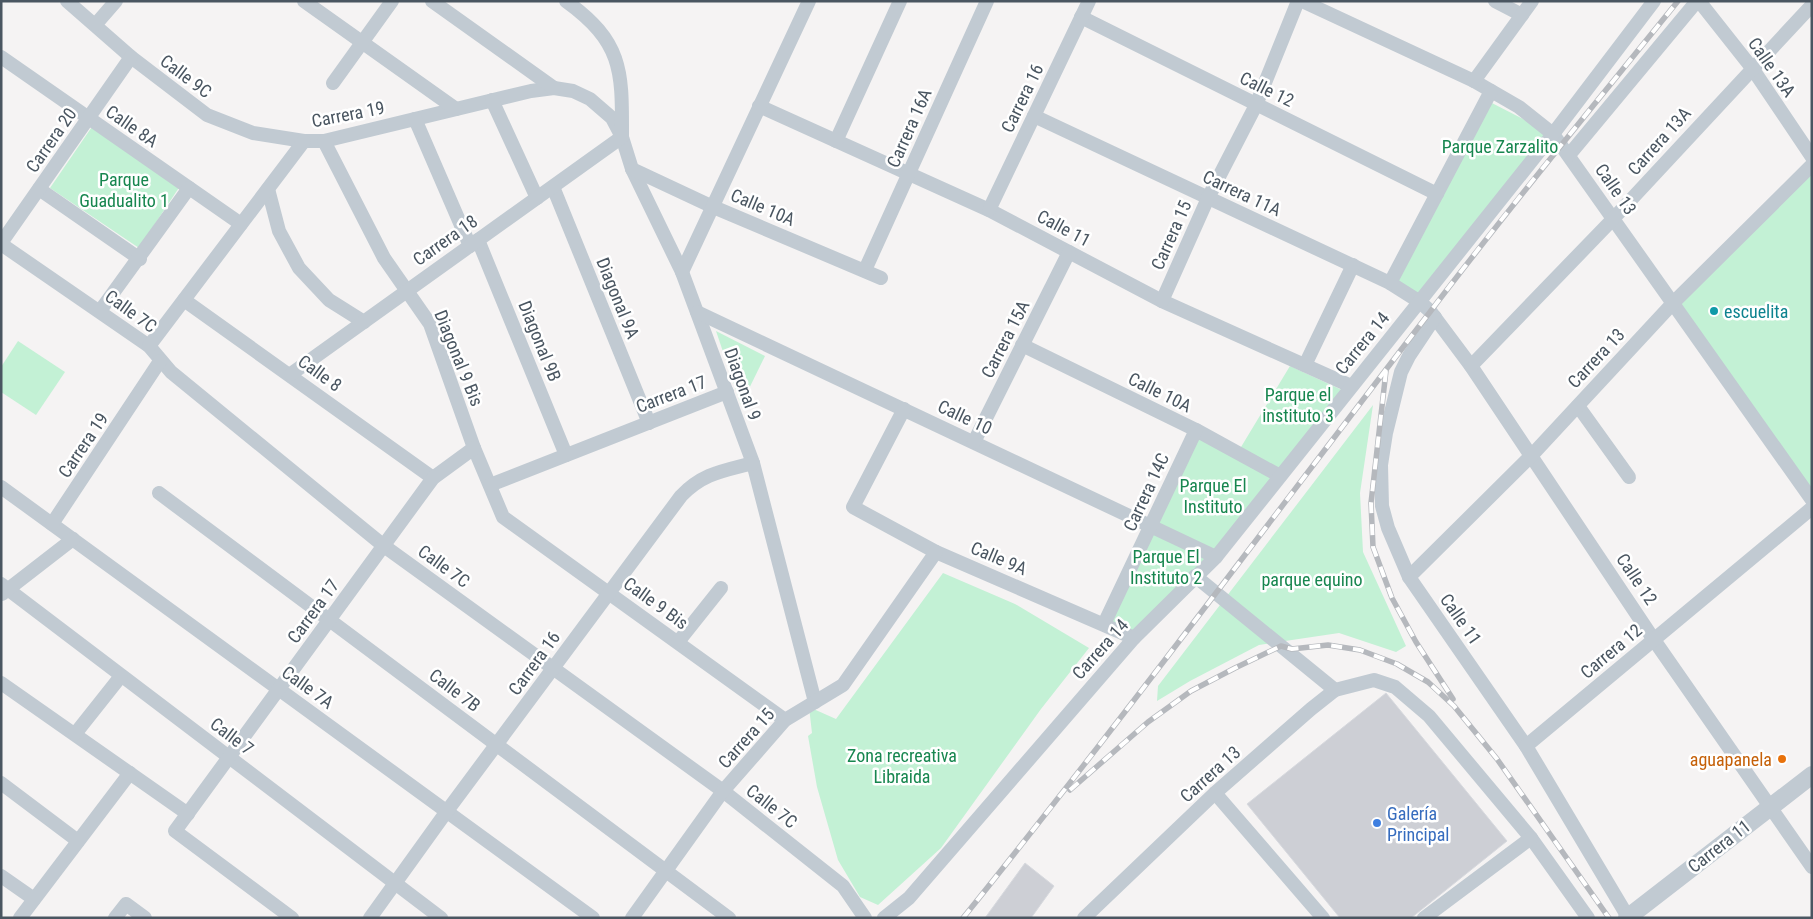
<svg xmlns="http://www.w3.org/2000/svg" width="1813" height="919" font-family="'Roboto Condensed',sans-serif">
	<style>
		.green { fill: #c3f1d5 }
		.building { fill: #cdcfd5; stroke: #d7d9de }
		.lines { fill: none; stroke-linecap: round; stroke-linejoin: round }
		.minor { stroke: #c1cad2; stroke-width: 14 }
		.tertiary { stroke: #c1cad2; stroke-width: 18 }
		.rail-casing { stroke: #b5b8bd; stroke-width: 5.5 }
		.rail { stroke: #fff; stroke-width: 4; stroke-dasharray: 11; stroke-linecap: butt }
		.culture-dot { fill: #0f9aa8; stroke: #fff; stroke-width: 2 }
		.food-dot { fill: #e8710a; stroke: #fff; stroke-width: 2 }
		.shop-dot { fill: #3f7fe0; stroke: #fff; stroke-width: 2 }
		.labels { text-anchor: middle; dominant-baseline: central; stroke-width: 5; stroke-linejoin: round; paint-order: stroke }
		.street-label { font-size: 18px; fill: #4a5661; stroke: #fff }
		.park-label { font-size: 18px; fill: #17864f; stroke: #fff }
		.culture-label { font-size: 18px; fill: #0d838f; stroke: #fff; text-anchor: start }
		.food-label { font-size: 18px; fill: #c56008; stroke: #fff; text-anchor: end }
		.shop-label { font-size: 18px; fill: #366cbe; stroke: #fff; text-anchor: start }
	</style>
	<rect width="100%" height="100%" fill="#f5f3f3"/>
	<g class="green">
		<path d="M1486,100l47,24 18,14 -134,163 -26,-15z"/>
		<path d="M96,121l88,59 -45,68 -89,-60z"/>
		<path d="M1812,165v335l-138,-198z"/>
		<path d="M716,331l49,25 -24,49z"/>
		<path d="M18,341l47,31 -29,43 -35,-23v-25z"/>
		<path d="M1290,366l52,24 -66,92 -142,156 -29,-14 92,-190 41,18z"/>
		<path d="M1373,405l-13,88 3,59 43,94 -10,6 -57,-19 -80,12 -69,36 -33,20 1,-15z"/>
		<path d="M943,573l72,31 74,44 -48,61 -100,139 -63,57 -18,-8 -22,-37 -21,-73 -9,-51 4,-3 -3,-26 27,12z"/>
	</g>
	<g class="building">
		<path d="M1386,693l121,148 -96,77h-71l-93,-114z"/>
		<path d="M1025,863l29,23 -23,32h-46z"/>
	</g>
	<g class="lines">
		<g class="minor">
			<path d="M67,1l64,56 76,58 46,18 51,8h20l207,-50 23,-3 19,3 17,8 22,19 10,19 10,32 50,103 71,191 62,239"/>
			<path d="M304,1l152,108"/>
			<path d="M432,1l122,87"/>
			<path d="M1302,1l172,80 45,26 34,27 259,366"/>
			<path d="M1495,1l27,14"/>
			<path d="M1699,1l53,67 60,89"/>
			<path d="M1081,17l356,177"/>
			<path d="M96,24l20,-23"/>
			<path d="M1,57l240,167"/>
			<path d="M1474,81l58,-80"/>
			<path d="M333,83l59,-82"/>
			<path d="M492,100l45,98"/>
			<path d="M759,106l230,104 173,91 189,85"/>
			<path d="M1034,116l356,167 30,19 10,9 41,55 183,274 158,227"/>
			<path d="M415,119l55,127"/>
			<path d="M324,141l60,117 46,66 44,124 29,69 282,203"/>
			<path d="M836,141l64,-140"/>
			<path d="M1569,155l128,-154"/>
			<path d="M632,169l79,37 170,72"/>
			<path d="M553,187l96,236"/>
			<path d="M39,189l101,70"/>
			<path d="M268,189l11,42 20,37 30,32 35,22"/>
			<path d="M989,210l100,-209"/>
			<path d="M478,240l88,215"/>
			<path d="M1,243l130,-186"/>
			<path d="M1,244l148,102 22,26 213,174 339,245 120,95 22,32"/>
			<path d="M865,270l122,-269"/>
			<path d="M682,272l127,-271"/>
			<path d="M1390,283l101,-192"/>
			<path d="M184,300l249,178"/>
			<path d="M1162,301l46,-103 48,-93 42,-104"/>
			<path d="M100,311l89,-123"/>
			<path d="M697,312l519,245"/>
			<path d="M1435,317l-26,39 -8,16 -15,61 -5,32 1,41 6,22 21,49 117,169 102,171"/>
			<path d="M1022,345l174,85 84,46"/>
			<path d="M149,346l155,-205"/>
			<path d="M1305,365l48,-100"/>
			<path d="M1471,366l142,-147 199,-214"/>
			<path d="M291,374l331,-237c0,-65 2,-94 -56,-136"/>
			<path d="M1578,406l51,71"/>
			<path d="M904,409l-51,98 83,45 198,86"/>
			<path d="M974,442l95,-190"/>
			<path d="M490,485l237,-93"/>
			<path d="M1,487l592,431"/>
			<path d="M159,493l570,425"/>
			<path d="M52,524l108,-163"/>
			<path d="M1195,576l140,114"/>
			<path d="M1409,577l123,-122 142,-153 138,-137"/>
			<path d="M1,584l440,334"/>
			<path d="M2,594l71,-55"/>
			<path d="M1104,624l92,-194"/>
			<path d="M678,642l43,-54"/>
			<path d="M1,683l187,131"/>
			<path d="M75,734l46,-58"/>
			<path d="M1526,746l286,-238"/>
			<path d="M1,783l77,58"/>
			<path d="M1215,793l108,125"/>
			<path d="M1,876l33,23"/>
			<path d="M20,918l110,-145"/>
			<path d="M115,918l11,-14 19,14"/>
			<path d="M292,918l-117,-87 258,-353 41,-30"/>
			<path d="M370,918l77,-107 234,-315c22,-23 42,-25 72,-33"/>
			<path d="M632,918l91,-127 62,-71 58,-35 93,-133"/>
			<path d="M884,918l25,-20 225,-260 82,-81 337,-423 101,-133"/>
			<path d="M1084,918l131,-125 96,-84 24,-19 39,-10 21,7 34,29 102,122 57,80"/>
			<path d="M1424,918l107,-80"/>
		</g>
		<path class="tertiary" d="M1627,918l185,-143"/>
		<defs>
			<g id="rail">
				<path d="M1386,371l-15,132 2,44 19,51 24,44 37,57"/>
				<path d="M1070,790l78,-68 43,-31 44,-23 46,-22 11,3 36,-4 32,5 37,14 31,18 26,24 43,53 112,159"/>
				<path d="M963,918c160,-199 312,-404 467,-606 80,-106 165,-208 248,-311"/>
			</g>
		</defs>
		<use href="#rail" class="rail-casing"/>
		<use href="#rail" class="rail"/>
	</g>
	<circle class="culture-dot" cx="1714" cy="311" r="5"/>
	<circle class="food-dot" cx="1782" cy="759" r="5"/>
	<circle class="shop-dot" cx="1377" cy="823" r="5"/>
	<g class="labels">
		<g class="street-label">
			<text transform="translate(1772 67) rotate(55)">Calle 13A</text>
			<text transform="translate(186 76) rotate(37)">Calle 9C</text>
			<text transform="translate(1267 89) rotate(26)">Calle 12</text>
			<text transform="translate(1022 98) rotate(-64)">Carrera 16</text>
			<text transform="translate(348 114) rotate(-11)">Carrera 19</text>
			<text transform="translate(132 126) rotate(35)">Calle 8A</text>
			<text transform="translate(909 128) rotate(-66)">Carrera 16A</text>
			<text transform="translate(51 140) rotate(-55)">Carrera 20</text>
			<text transform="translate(1659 141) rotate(-48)">Carrera 13A</text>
			<text transform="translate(1616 189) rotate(55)">Calle 13</text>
			<text transform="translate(1242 193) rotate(25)">Carrera 11A</text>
			<text transform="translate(763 207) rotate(23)">Calle 10A</text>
			<text transform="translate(1064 228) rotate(28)">Calle 11</text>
			<text transform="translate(1171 235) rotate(-66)">Carrera 15</text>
			<text transform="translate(445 240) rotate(-35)">Carrera 18</text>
			<text transform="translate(618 298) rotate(68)">Diagonal 9A</text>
			<text transform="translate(131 311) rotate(36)">Calle 7C</text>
			<text transform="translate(1005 339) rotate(-63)">Carrera 15A</text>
			<text transform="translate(540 341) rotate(68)">Diagonal 9B</text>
			<text transform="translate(1362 343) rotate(-51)">Carrera 14</text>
			<text transform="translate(459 358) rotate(68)">Diagonal 9 Bis</text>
			<text transform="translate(1596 358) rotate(-47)">Carrera 13</text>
			<text transform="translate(320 373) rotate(36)">Calle 8</text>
			<text transform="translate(743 384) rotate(70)">Diagonal 9</text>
			<text transform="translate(1160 392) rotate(26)">Calle 10A</text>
			<text transform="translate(671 394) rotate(-21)">Carrera 17</text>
			<text transform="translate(965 417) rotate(25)">Calle 10</text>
			<text transform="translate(83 445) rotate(-56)">Carrera 19</text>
			<text transform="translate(1146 492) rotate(-65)">Carrera 14C</text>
			<text transform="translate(999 558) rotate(23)">Calle 9A</text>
			<text transform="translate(444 566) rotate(36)">Calle 7C</text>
			<text transform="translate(1637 579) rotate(56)">Calle 12</text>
			<text transform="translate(656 603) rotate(36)">Calle 9 Bis</text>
			<text transform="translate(313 611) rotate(-54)">Carrera 17</text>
			<text transform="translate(1461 619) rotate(55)">Calle 11</text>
			<text transform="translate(1100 649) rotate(-48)">Carrera 14</text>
			<text transform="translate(1611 651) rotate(-40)">Carrera 12</text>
			<text transform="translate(534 663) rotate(-54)">Carrera 16</text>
			<text transform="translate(308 687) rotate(36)">Calle 7A</text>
			<text transform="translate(455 690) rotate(37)">Calle 7B</text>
			<text transform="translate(232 736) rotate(37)">Calle 7</text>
			<text transform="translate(746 738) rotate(-48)">Carrera 15</text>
			<text transform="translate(1210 774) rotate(-42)">Carrera 13</text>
			<text transform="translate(772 806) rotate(38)">Calle 7C</text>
			<text transform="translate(1719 846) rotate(-38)">Carrera 11</text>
		</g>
		<g class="park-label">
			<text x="1500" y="146">Parque Zarzalito</text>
			<text x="124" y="179">Parque<tspan x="124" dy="21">Guadualito 1</tspan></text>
			<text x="1298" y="394">Parque el<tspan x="1298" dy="21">instituto 3</tspan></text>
			<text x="1213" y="485">Parque El<tspan x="1213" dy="21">Instituto</tspan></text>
			<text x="1166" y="556">Parque El<tspan x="1166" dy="21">Instituto 2</tspan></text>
			<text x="1312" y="579">parque equino</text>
			<text x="902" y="755">Zona recreativa<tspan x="902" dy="21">Libraida</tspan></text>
		</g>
		<g class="culture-label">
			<text x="1724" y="311">escuelita</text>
		</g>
		<g class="food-label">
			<text x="1772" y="759">aguapanela</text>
		</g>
		<g class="shop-label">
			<text x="1387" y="813">Galería<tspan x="1387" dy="21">Principal</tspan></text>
		</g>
	</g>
	<rect width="1813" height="919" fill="none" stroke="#4a5661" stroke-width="5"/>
</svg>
